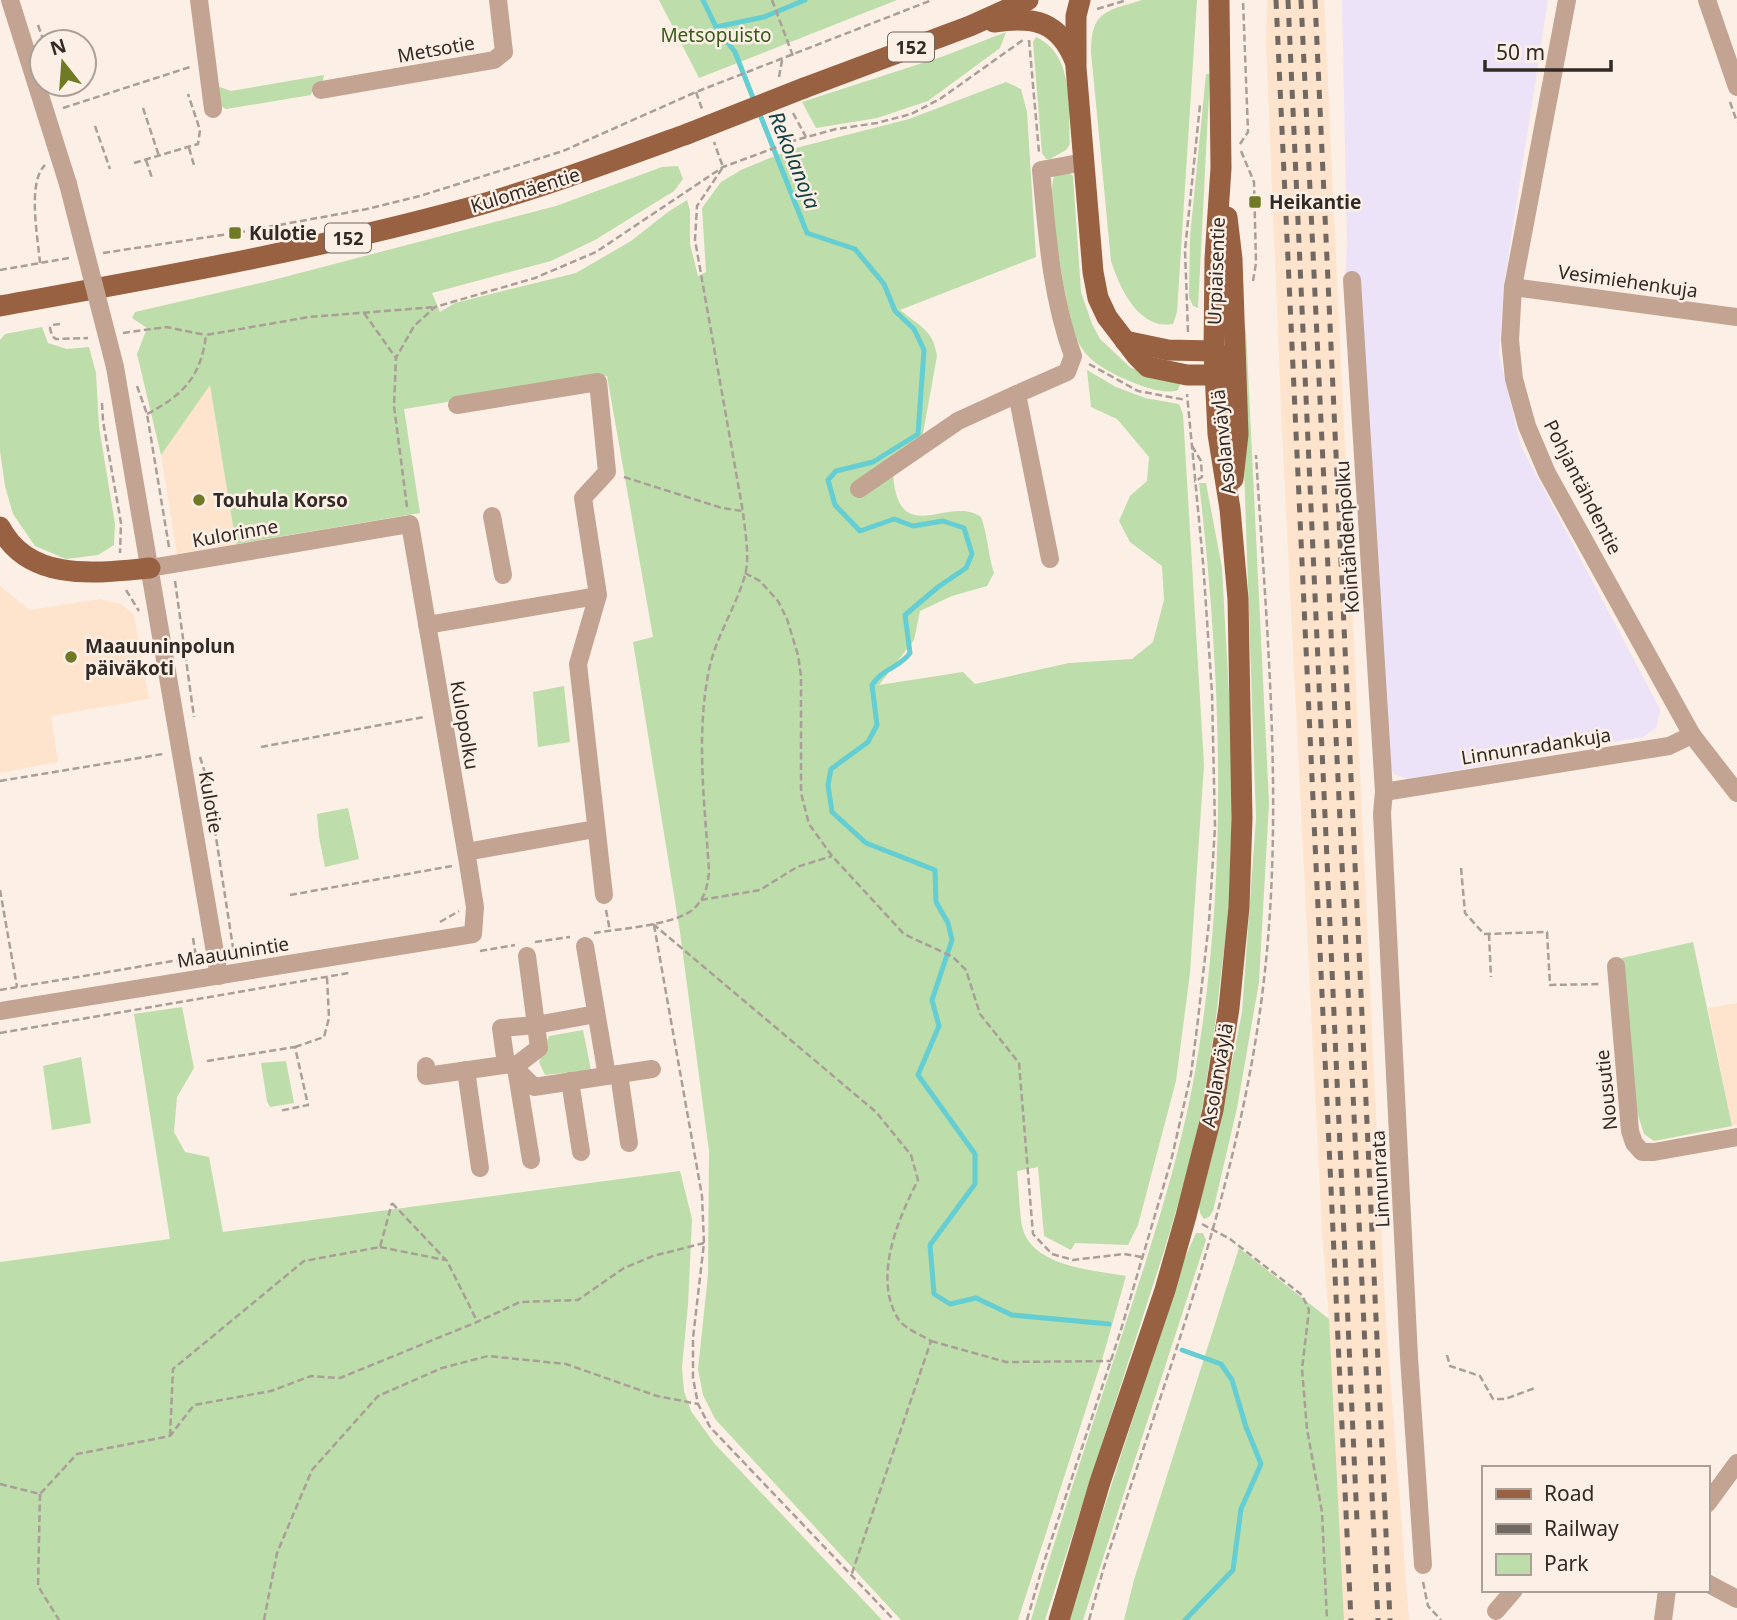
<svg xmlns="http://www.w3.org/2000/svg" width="1737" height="1620" font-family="'Noto Sans',sans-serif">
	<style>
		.built { fill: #fee3cd }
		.industrial { fill: #ede3f8 }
		.green { fill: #bdddaa }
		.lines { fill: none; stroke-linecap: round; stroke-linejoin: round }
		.stream { stroke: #64ced3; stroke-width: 5 }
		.path { stroke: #aa9f98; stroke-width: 2.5; stroke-dasharray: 7 3.5; stroke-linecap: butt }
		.minor { stroke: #c3a392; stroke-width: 18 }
		.major { stroke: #976142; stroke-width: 21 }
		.rail { stroke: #716861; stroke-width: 5; stroke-dasharray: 9 9; stroke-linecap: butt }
		.minor-bridge { stroke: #c3a392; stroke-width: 18 }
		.major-bridge { stroke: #976142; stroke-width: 21 }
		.poi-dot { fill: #707923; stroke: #fcefe6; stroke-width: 2.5 }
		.labels { text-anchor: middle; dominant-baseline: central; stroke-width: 5; stroke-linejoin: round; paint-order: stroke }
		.shield { fill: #fcefe6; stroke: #6f655e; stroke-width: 2 }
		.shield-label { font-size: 18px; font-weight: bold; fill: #322a24 }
		.park-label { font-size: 19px; fill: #375b1a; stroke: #fcefe6 }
		.street-label { font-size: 19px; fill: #322a24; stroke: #fcefe6 }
		.poi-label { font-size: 19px; font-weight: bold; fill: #322a24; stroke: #fcefe6; text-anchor: start }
		.water-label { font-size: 21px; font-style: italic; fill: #104244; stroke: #fcefe6 }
	</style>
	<rect width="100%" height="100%" fill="#fcefe6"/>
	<g class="built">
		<path d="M1267,0h57l61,1308 24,312h-65l-15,-301 -7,-88 -40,-802 -16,-387z"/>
		<path d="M210,384l26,160 -59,10 -16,-99z"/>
		<path d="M0,586l30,24 70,-11 21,5 13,11 15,84 -98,17 7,46 -58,11z"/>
		<path d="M1737,1003v122l-5,1 -24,-118z"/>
	</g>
	<path class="industrial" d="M1342,0h206l-43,277 -6,77 22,92 139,263 -3,18 -14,10 -235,42 -14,-5 -5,-9 -44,-479 2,-43z"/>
	<g class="green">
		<path d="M659,0h238l-198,78z"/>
		<path d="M1142,0h55l-20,312 -4,12c-34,6 -53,-35 -62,-63l-20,-209c0,-42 16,-41 51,-52z"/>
		<path d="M1006,32l-6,16 -72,53 -51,17 -61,10 -14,-26 142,-46z"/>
		<path d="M1036,37c39,18 32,71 34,107l-4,6 -16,9h-4l-4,-6 -9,-111z"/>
		<path d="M1206,74h4l-12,234 -5,-2 -4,-9 1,-60z"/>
		<path d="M324,75l-2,10 -9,4 -2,6 -85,14 -5,-3 -4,-15 3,-4 11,4z"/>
		<path d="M1006,82l15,7 6,23 9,145 -136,53c19,16 33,19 37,46l-15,83 -30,18c1,13 1,28 5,40 14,40 56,0 84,20 7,19 7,38 13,56l-7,13 -35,10 -32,15 -6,29 -35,45 84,-13 12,12 94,-21 63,-4 21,-17 11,-42 -2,-34 -32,-24 -11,-21 11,-25 17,-15 2,-24 -32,-38 -26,-12 -4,-37 29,17 29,11 34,6 4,10 21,351 -14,208 -14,108 -38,144 -10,20 -53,-2 -4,7 -27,-14 -6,-69 -21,4c2,18 2,37 5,55 9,41 71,44 104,50l-22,77 -86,267h-117l-186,-201 -12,-24 -5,-26 10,-94 1,-124 -29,-219 -47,-290 20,-5 -46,-261 -203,33 16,104 -184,31 -26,-159 -49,70 -24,-101 10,-26 -15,-10 3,-6 138,-32 283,-74 106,-39 16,-1 5,13 -9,12 -79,49 -44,21 -119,32 8,19 15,-9 121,-30 55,-32 37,-29 19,-12 3,11v33l8,32 8,-4 -4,-64 19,-26 20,-12 51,-21 117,-30z"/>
		<path d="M1066,171l7,5 8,116 11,32 8,15 31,29 50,13 -3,9c-19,8 -74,-18 -88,-32 -8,-8 -14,-18 -17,-29 -6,-24 -29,-139 -18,-154z"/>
		<path d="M1243,323l3,8 23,472 -10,179 -22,126 -24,103 -4,6 -5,2 -4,-6 -1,-8 19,-72 24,-121 14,-194 -14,-409z"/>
		<path d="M42,327l6,16 19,6 22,-2 7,26 3,54 16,97 -1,21 -16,10 -32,4 -31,-13 -22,-32 -8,-28 -5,-35v-111l5,-6z"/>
		<path d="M1199,483h7l16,85 11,198 -4,143 -14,116 -12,78 -13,61 -26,87 -119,369h-14c27,-92 57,-182 87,-273 28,-86 58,-174 75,-264 36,-195 29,-404 6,-600z"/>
		<path d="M564,686l6,56 -32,5 -5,-55z"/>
		<path d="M348,808l11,51 -34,8 -6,-30 -2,-23z"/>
		<path d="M1693,942l39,184 -78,15 -10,-7 -8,-25 -14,-151z"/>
		<path d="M182,1007l12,61 -17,29 -3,35 11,20 24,5 14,75 457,-61 12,48 -4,86 -6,62 2,24 7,20 23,32 168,177h-882v-358l170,-23 -36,-225z"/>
		<path d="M583,1030l8,40 -46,5 -6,-13 10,-26z"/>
		<path d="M81,1057l10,66 -39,7 -9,-64z"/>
		<path d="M286,1061l8,42 -24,4 -3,-6 -6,-38z"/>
		<path d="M1196,1233h7l3,7 -123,380h-15l116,-360z"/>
		<path d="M1239,1248l90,71 15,301h-220l10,-40z"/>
	</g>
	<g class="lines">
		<g class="stream">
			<path d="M703,0l13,27 19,25 20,51"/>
			<path d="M716,27l48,-10 41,-17"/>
			<path d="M759,112l48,121 48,16 29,35 11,27 19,18 10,21 -6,84 -45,28 -37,9 -8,9 7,25 25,26 34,-12 19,7 30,-5 21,7 8,26 -6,14 -28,19 -33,28 5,38c-12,16 -27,15 -38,32l5,40 -9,17 -37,27 -3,16 4,27 34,31 69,27 1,32 12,21 4,17 -20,60 7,26 -21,49 57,79v30l-45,61 4,49 16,10 26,-6 36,17 97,9"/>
			<path d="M1182,1350l39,14 11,16 14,47 15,37 -20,45 -8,61 -48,50"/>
		</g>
		<g class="path">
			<path d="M772,0l21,56"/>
			<path d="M1097,9l30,-9"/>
			<path d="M38,25l6,17"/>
			<path d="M1029,40l10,112"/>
			<path d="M779,77l3,-17"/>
			<path d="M696,92l6,17"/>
			<path d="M1730,102l7,20"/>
			<path d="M63,108l127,-41"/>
			<path d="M143,108l16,48"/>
			<path d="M793,113l13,24"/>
			<path d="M95,126l15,43"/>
			<path d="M1240,144l8,-12 -5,-132"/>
			<path d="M189,148l5,17"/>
			<path d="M1241,151l13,31 2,81 -3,18"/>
			<path d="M146,160l6,18"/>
			<path d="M134,163l64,-19 2,-14 -12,-36"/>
			<path d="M103,253l132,-20 132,-24 53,-13 143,-45 133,-59 236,-92"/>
			<path d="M40,263c-2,-25 -13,-81 5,-98"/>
			<path d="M0,270l69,-12"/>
			<path d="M364,313l32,45"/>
			<path d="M60,324l-8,1 -2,3 2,8 4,3 32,-1"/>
			<path d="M1188,332l-3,-82 15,-145"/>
			<path d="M123,333l43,-6 40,8"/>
			<path d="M1089,364l49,27 48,9"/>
			<path d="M137,386l10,28 22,133"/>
			<path d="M102,403l1,18 18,102 -1,30"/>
			<path d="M147,414c36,-19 54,-37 59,-79l103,-18 126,-10"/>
			<path d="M1192,446l9,15 1,16 -8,5"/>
			<path d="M624,477l98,31 20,3"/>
			<path d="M407,507l-13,-101 2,-48 18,-32 21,-19 100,-29 61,-26 127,-85 73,-27 40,-11 41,-6 34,-9 29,-15 83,-59"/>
			<path d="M745,573l15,8 18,20 9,18 11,36 3,21v117l8,31 23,32 72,78 49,23 13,13 14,44 39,49 14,171 19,20 21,6 51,-6 18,3"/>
			<path d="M175,581l19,136"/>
			<path d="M126,590l13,21"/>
			<path d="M261,747l163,-30"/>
			<path d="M200,757l7,22 27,175"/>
			<path d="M0,781l163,-27"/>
			<path d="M1461,868l4,45 19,21 63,-2 3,53 50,-1"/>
			<path d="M0,890l17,97"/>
			<path d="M290,895l162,-29"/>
			<path d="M701,900l59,-10 37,-23 35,-11"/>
			<path d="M606,910l4,21"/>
			<path d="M440,922l19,-11"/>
			<path d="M653,924l223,188 35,43 7,25c-20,39 -46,99 -19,140 6,9 23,15 32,21l-80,235"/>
			<path d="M654,925l48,271 2,47 -11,95v40l5,26 12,23 184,193"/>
			<path d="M594,933c24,-4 78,-8 97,-22 13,-10 17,-24 18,-40 -4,-65 -13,-131 -1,-196 6,-36 27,-65 37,-100 5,-19 0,-43 -2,-63l-48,-272 2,-34 26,-39 -9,-25"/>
			<path d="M1489,934l2,43"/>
			<path d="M193,938l3,19"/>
			<path d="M535,942l35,-5"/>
			<path d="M480,951l35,-6"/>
			<path d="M0,990l197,-33"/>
			<path d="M0,1033l349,-60"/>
			<path d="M295,1047l29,-10 5,-19 -2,-41"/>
			<path d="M207,1061l88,-14 13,58 -29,6"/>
			<path d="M392,1203l55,58 30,60"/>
			<path d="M1202,1224l28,15 72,56 7,15 -7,59 5,60 15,83 5,108"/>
			<path d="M380,1247l65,13"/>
			<path d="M931,1341l75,21 105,-1"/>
			<path d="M1447,1355l3,11 30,10 13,23h12l30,-11"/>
			<path d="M170,1436l3,-67 131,-108 76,-14 12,-44"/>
			<path d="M0,1484l40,10 37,-40 93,-18 24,-31 77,-14 40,-15 29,2 137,-56 43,-20 58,-2 46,-32 29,-12 51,-13"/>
			<path d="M40,1494l-2,92 21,34"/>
			<path d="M1423,1582l5,24 13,14"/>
			<path d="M264,1620l13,-67 35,-83 66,-74 64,-28 46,-12 78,8 91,32 41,8"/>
			<path d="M1027,1620l15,-52 78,-235 51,-172 20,-87 6,-46 12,-106 6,-95 -3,-134 -9,-131 -16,-168"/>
			<path d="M1089,1620l15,-53c61,-188 133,-374 158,-571 23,-179 5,-361 -6,-541"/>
		</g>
		<g class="minor">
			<path d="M10,0l58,184"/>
			<path d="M199,0l14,109"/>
			<path d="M1567,0l-54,287 -3,53 4,39 13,47 20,47 145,262 45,58"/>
			<path d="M1707,0l30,87"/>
			<path d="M321,90l173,-30 10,-8 -6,-52"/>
			<path d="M1352,280l32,512 -2,21 27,544 14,208"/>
			<path d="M1513,287l224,30"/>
			<path d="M115,367l104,609"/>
			<path d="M457,405l141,-23 9,90 -24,26 15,97 -20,69 26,231"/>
			<path d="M859,489l99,-68 59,-27"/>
			<path d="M492,516l11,59"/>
			<path d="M1050,559l-33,-165 50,-22 6,-16c-22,-60 -26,-123 -32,-186l43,-8"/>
			<path d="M427,625l170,-29"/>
			<path d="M1384,792l285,-46 23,-11"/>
			<path d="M466,852l129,-23"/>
			<path d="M585,946l22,130"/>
			<path d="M1616,966l14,165 4,12 8,9h12l83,-15"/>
			<path d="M0,1011l473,-77 2,-27 -7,-44 -58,-339 -260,44"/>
			<path d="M506,1064l-5,-36 35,-3 60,-11"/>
			<path d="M426,1066v10l85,-12 23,23 118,-18"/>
			<path d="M514,1067l25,-19 -12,-92"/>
			<path d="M516,1068l15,92"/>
			<path d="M466,1070l14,98"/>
			<path d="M619,1074l10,69"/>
			<path d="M570,1081l11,71"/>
			<path d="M1707,1504l30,-41"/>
			<path d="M1707,1583l30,16"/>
			<path d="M1496,1611l18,-21"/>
			<path d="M1663,1620l4,-30"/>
		</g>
		<g class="major">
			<path d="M1080,0l-4,16v51l17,205 5,26 9,19 29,38 12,12 39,8h28l19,-12"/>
			<path d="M994,22c40,-6 65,-1 81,39"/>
			<path d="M804,88l166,-62 58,-26"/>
			<path d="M1227,217l5,42 6,175 -5,45"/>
			<path d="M0,306c154,-28 310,-55 461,-96 77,-21 152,-49 226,-76"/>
			<path d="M1125,341l43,9 46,1 11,7"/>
			<path d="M0,527c29,56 97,46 150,41"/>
			<path d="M1059,1620l41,-138 65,-192 21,-74 27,-106 16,-102 10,-101 3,-89 -4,-219 -8,-90 -12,-75 -4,-83 1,-92 6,-91 -2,-168"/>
		</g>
		<g class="rail">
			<path d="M1276,0l75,1620"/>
			<path d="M1288,0l69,1521"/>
			<path d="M1301,0l77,1620"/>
			<path d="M1315,0l75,1620"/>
		</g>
		<path class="minor-bridge" d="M68,184l47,183"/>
		<path class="major-bridge" d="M687,134l117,-46"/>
	</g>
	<g class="poi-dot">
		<rect x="1248" y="195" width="14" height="14" rx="3.5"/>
		<rect x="228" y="226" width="14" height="14" rx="3.5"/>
		<circle cx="199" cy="500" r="7"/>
		<circle cx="71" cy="657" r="7"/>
	</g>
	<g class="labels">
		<g class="shield">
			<rect x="888" y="32.5" width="46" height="29" rx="5"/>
			<rect x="325" y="223.5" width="46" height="29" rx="5"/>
		</g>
		<g class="shield-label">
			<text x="911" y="47">152</text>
			<text x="348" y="238">152</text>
		</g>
		<g class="park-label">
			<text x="716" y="35">Metsopuisto</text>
		</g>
		<g class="street-label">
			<text transform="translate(436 49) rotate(-10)">Metsotie</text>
			<text transform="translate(525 190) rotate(-17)">Kulomäentie</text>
			<text transform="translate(1216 271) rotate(-88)">Urpiaisentie</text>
			<text transform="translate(1628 281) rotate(8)">Vesimiehenkuja</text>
			<text transform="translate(1223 442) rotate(-96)">Asolanväylä</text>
			<text transform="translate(1583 487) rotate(63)">Pohjantähdentie</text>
			<text transform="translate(235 533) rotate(-10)">Kulorinne</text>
			<text transform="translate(1347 537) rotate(-94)">Kointähdenpolku</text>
			<text transform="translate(465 725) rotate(80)">Kulopolku</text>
			<text transform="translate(1536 746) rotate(-9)">Linnunradankuja</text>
			<text transform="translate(211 802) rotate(80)">Kulotie</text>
			<text transform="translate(233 952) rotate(-9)">Maauunintie</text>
			<text transform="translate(1217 1075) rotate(-80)">Asolanväylä</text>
			<text transform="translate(1606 1090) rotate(-96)">Nousutie</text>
			<text transform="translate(1380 1179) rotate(-93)">Linnunrata</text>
		</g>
		<g class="poi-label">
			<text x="1269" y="202">Heikantie</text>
			<text x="249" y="233">Kulotie</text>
			<text x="213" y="500">Touhula Korso</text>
			<text x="85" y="646">Maauuninpolun<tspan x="85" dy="22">päiväkoti</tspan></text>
		</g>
		<g class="water-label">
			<text transform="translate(795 160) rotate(68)">Rekolanoja</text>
		</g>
	</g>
	<rect x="1482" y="1466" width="228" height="126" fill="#fcefe6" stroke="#aba098" stroke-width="2"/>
	<rect x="1496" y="1489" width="35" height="10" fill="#976142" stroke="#aba098" stroke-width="2"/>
	<text x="1544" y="1501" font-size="21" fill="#322a24">Road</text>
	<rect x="1496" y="1524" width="35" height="10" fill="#716861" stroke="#aba098" stroke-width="2"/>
	<text x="1544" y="1536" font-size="21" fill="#322a24">Railway</text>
	<rect x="1496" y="1554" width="35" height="21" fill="#bdddaa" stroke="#aba098" stroke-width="2"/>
	<text x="1544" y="1571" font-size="21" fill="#322a24">Park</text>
	<g transform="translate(63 63) rotate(343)"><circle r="33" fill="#fcefe6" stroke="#aba098" stroke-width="2"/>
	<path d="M0-5L12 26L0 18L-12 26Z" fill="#707923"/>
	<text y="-10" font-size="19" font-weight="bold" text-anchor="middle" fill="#322a24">N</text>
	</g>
	<path d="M1485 60v10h126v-10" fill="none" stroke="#322a24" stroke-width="3.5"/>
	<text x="1496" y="60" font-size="21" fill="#322a24" stroke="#fcefe6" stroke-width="5" paint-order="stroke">50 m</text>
</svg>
